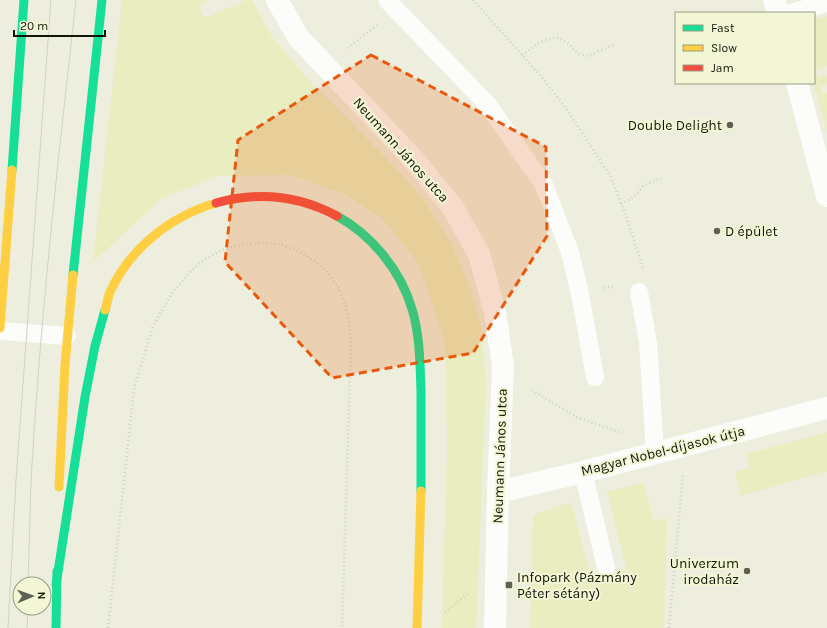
<svg xmlns="http://www.w3.org/2000/svg" width="827" height="628" font-family="Karla,sans-serif">
	<style>
		.green { fill: #e9edbf }
		.lines { fill: none; stroke-linecap: round; stroke-linejoin: round }
		.path { stroke: #cfcfca; stroke-width: 2.5; stroke-dasharray: 1 3; stroke-linecap: butt }
		.lane { stroke: #fcfcfa; stroke-width: 18 }
		.street { stroke: #fcfcfa; stroke-width: 22 }
		.fast { stroke: #16e098; stroke-width: 9 }
		.slow { stroke: #ffcf43; stroke-width: 9 }
		.jam { stroke: #f24e42; stroke-width: 9 }
		.tram { stroke: #d0d1cb; stroke-width: 1 }
		.marked { fill: #e8590c; fill-opacity: 0.2; stroke: #e8590c; stroke-width: 3; stroke-dasharray: 8 5; stroke-linejoin: round }
		.poi-dot { fill: #5f6053; stroke: #f3f6d5; stroke-width: 1.5 }
		.labels { text-anchor: middle; dominant-baseline: central; stroke-width: 4; stroke-linejoin: round; paint-order: stroke }
		.poi-label { font-size: 14px; fill: #131408; stroke: #f3f6d5; text-anchor: end }
		.street-label { font-size: 14px; fill: #131408; stroke: #f3f6d5 }
	</style>
	<rect width="100%" height="100%" fill="#edeedd"/>
	<g class="green">
		<path d="M122,0h87l-11,6 6,12 44,-18h4l20,37 33,39 80,81 36,39 30,47 19,44 11,41 5,55 -10,245h-34l5,-180 -2,-104 -26,-80 -36,-45 -39,-25 -53,-19 -74,1 -56,23 -68,63z"/>
		<path d="M827,16v50l-11,4 2,7 9,-2v9l-7,3 2,7 5,-1v38l-13,-48v-64z"/>
		<path d="M827,432v39l-86,25 -6,-24 15,-4 -3,-14z"/>
		<path d="M643,482l11,39 13,-3 -3,110h-134l3,-113 38,-13 26,99h2l-6,-22 32,-9 6,23 1,-1 -25,-100z"/>
	</g>
	<g class="lines">
		<g class="path">
			<path d="M473,0l68,76 27,35 43,66 16,42 16,49"/>
			<path d="M348,48l29,-23"/>
			<path d="M522,55l18,-13 16,-5 12,6 10,11 10,2 28,-12"/>
			<path d="M621,204l13,-7 10,-12 19,-7"/>
			<path d="M604,288l11,-2"/>
			<path d="M532,390l44,27 46,16"/>
			<path d="M445,612l24,-19"/>
			<path d="M108,628l26,-240 19,-62 19,-33 19,-22 13,-11 14,-8 13,-5 15,-3 16,-1 18,1 18,7 18,11 13,12 10,15 6,15 4,19 2,19 -9,286"/>
			<path d="M669,628l14,-155"/>
		</g>
		<g class="lane">
			<path d="M387,0l101,105 56,80 26,67 10,42 15,83"/>
			<path d="M790,13l37,-10"/>
			<path d="M639,292l9,51 7,110"/>
			<path d="M0,331l67,5"/>
			<path d="M583,472l23,95"/>
		</g>
		<g class="street">
			<path d="M277,0l21,37 116,123 39,48 26,46 16,58 8,54 -5,126 -3,136"/>
			<path d="M774,0l4,13"/>
			<path d="M797,83l30,113"/>
			<path d="M498,492l85,-20 244,-64"/>
		</g>
		<g class="fast">
			<path d="M12,170l12,-170"/>
			<path d="M337,216c35,19 64,55 75,93 8,26 8,55 9,82 0,33 0,67 0,100"/>
			<path d="M73,275l29,-275"/>
			<path d="M56,585l29,-188 10,-51 10,-36"/>
			<path d="M56,628l1,-57"/>
		</g>
		<g class="slow">
			<path d="M105,310c2,-6 3,-13 5,-18 20,-44 61,-76 106,-89"/>
			<path d="M0,328l12,-158"/>
			<path d="M59,487l6,-122 8,-90"/>
			<path d="M417,628l4,-137"/>
		</g>
		<path class="jam" d="M216,203c43,-12 82,-8 121,13"/>
		<g class="tram">
			<path d="M28,584c1,-34 2,-69 3,-103 9,-161 27,-321 45,-481"/>
			<path d="M8,628l8,-148 35,-480"/>
			<path d="M27,628l1,-20"/>
		</g>
	</g>
	<path class="marked" d="M371,55l175,92 1,89 -74,117 -141,25 -107,-116 13,-122z"/>
	<g class="poi-dot">
		<circle cx="730" cy="125" r="4"/>
		<circle cx="717" cy="231" r="4"/>
		<circle cx="747" cy="571" r="4"/>
		<rect x="505" y="581" width="8" height="8" rx="2"/>
	</g>
	<g class="labels">
		<g class="poi-label">
			<text x="722" y="125">Double Delight</text>
			<text x="725" y="231" text-anchor="start">D épület</text>
			<text x="739" y="563">Univerzum<tspan x="739" dy="16">irodaház</tspan></text>
			<text x="517" y="577" text-anchor="start">Infopark (Pázmány<tspan x="517" dy="16">Péter sétány)</tspan></text>
		</g>
		<g class="street-label">
			<text transform="translate(401 150) rotate(48)">Neumann János utca</text>
			<text transform="translate(663 451) rotate(-14)">Magyar Nobel-díjasok útja</text>
			<text transform="translate(500 456) rotate(-88)">Neumann János utca</text>
		</g>
	</g>
	<rect x="675" y="12" width="140" height="72" fill="#f3f6d5" stroke="#999c83"/>
	<rect x="683" y="25" width="20" height="6" fill="#16e098" stroke="#999c83"/>
	<text x="711" y="32" font-size="12" fill="#131408">Fast</text>
	<rect x="683" y="45" width="20" height="6" fill="#ffcf43" stroke="#999c83"/>
	<text x="711" y="52" font-size="12" fill="#131408">Slow</text>
	<rect x="683" y="65" width="20" height="6" fill="#f24e42" stroke="#999c83"/>
	<text x="711" y="72" font-size="12" fill="#131408">Jam</text>
	<g transform="translate(32 596) rotate(88)"><circle r="19" fill="#f3f6d5" stroke="#999c83"/>
	<path d="M0-3L7 15L0 10L-7 15Z" fill="#5f6053"/>
	<text y="-6" font-size="11" font-weight="bold" text-anchor="middle" fill="#131408">N</text>
	</g>
	<path d="M14 30v6h91v-6" fill="none" stroke="#131408" stroke-width="2"/>
	<text x="20" y="30" font-size="12" fill="#131408" stroke="#f3f6d5" stroke-width="3" paint-order="stroke">20 m</text>
</svg>
